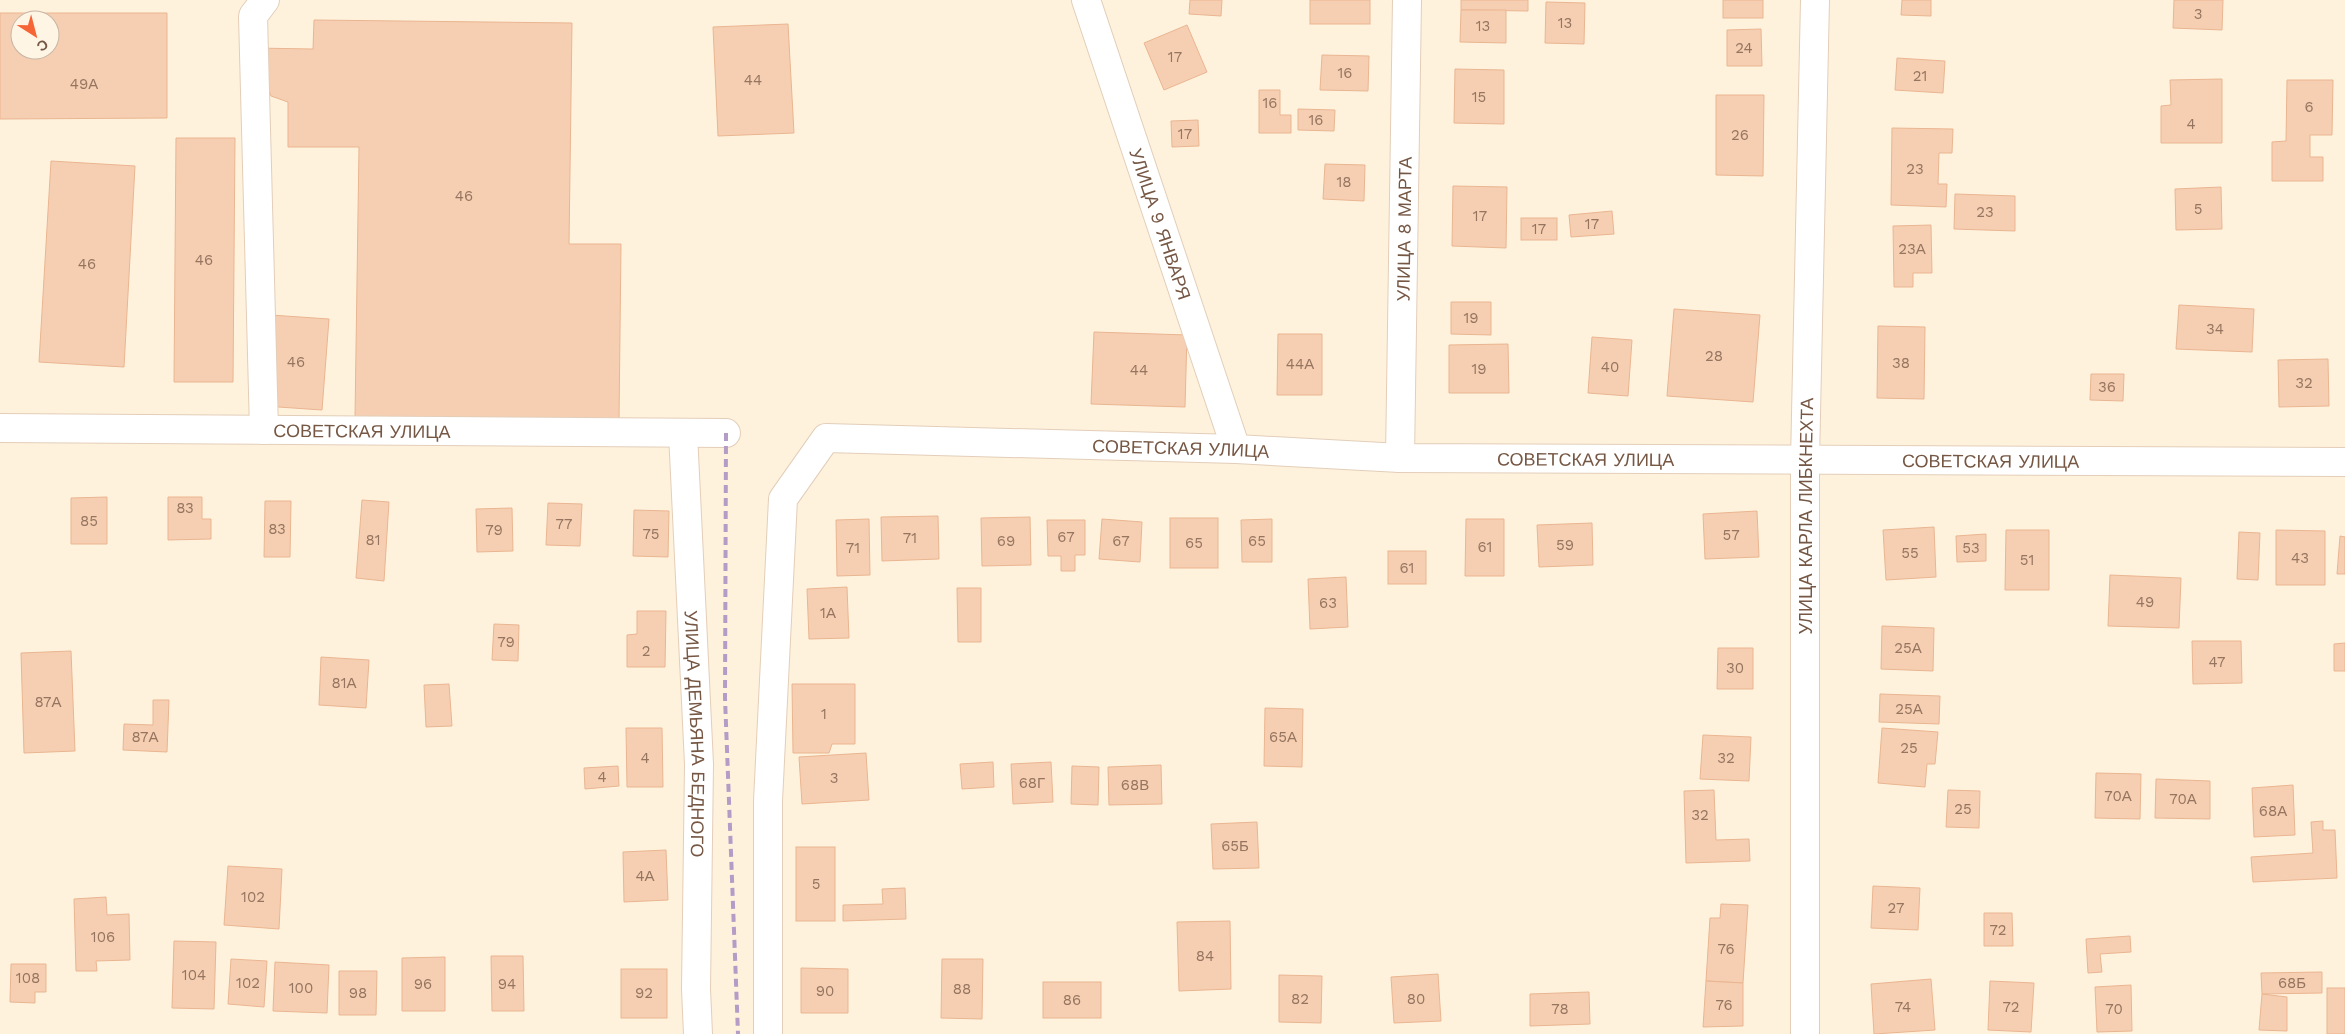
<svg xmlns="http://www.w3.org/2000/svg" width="2345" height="1034" font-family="'Work Sans',sans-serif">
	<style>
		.building { fill: #f6cfb2; stroke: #eab591; fill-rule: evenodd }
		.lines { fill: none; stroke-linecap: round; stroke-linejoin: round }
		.minor-casing { stroke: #e3ceb9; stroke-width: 30 }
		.minor { stroke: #fff; stroke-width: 28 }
		.rail { stroke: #b49cc7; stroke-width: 4; stroke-dasharray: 8 5; stroke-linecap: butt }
		.labels { text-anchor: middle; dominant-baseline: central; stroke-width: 4.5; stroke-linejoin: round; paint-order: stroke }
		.number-label { font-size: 15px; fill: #967560 }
		.street-label { font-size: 18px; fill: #765744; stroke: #fff5e5 }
	</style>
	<rect width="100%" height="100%" fill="#fef2dd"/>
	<g class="building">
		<path d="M1190,0h32l-1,16 -32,-2z"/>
		<rect x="1310" y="0" width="60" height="24"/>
		<path d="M1461,0h67v11l-67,-1z"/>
		<rect x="1723" y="0" width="40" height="18"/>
		<path d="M1902,0h29v16l-30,-1z"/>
		<path d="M2174,0h49l-1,30 -49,-2z"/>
		<path d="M1546,2l39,1 -1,41 -39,-1z"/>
		<path d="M1461,10h45v33l-46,-1z"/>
		<path d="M0,13h167v105l-167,1zM20,20h30v30h-30z"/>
		<path d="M314,20l258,3 -3,221h52l-2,176 -264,-3 4,-270h-71v-45l-17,-6 -17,-48 59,1z"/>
		<path d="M788,24l6,109 -76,3 -5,-109z"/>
		<path d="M1187,25l20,47 -43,18 -20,-47z"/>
		<path d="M1761,29l1,37h-35v-36z"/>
		<path d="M1322,55l47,1 -1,35 -48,-1z"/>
		<path d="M1897,58l48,3 -2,32 -48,-3z"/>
		<path d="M1455,69l49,1v54l-50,-1z"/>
		<path d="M2222,79v64h-61v-37l10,-1 -1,-25z"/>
		<path d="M2287,80h46l-1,55h-22v22h13v24h-51v-39l14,-1z"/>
		<path d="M1259,90h21v25h11v18h-32z"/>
		<path d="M1716,95h48l-1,81 -47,-1z"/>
		<path d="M1298,109l37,1 -1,21 -36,-1z"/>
		<path d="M1198,120l1,26 -27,1 -1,-26z"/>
		<path d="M1892,128l61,1 -1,24h-13l-1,31h9l-1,23 -55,-2z"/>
		<path d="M176,138h59l-2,244h-59z"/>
		<path d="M51,161l84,5 -11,201 -85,-5z"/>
		<path d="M1325,164l40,1 -1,36 -41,-2z"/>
		<path d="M1453,186l54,1 -1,61 -54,-2z"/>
		<path d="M2221,187l1,42 -46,1 -1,-41z"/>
		<path d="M1955,194l60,2v35l-61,-2z"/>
		<path d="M1612,211l2,23 -43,3 -2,-22z"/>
		<rect x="1521" y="218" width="36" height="22"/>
		<path d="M1931,225l1,48h-19v14h-19l-1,-61z"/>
		<path d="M1451,302h40v33l-40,-1z"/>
		<path d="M2179,305l75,4 -2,43 -76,-3z"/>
		<path d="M1674,309l86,6 -7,87 -86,-6z"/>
		<path d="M271,315l58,4 -7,91 -58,-4z"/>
		<path d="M1878,326l47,1 -1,72 -47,-1z"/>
		<path d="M1094,332l93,3 -2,72 -94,-3z"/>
		<path d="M1278,334h44v61h-45z"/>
		<path d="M1592,337l40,3 -4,56 -40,-3z"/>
		<path d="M1508,344l1,49h-60v-48z"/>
		<path d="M2328,359l1,47 -50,1 -1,-47z"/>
		<path d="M2091,374h33l-1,27 -33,-1z"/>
		<path d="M107,497v47h-36v-46z"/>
		<path d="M168,497h34v22h9v20l-43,1z"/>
		<path d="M362,500l27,2 -5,79 -28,-3z"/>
		<path d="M265,501h26l-1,56h-26z"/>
		<path d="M548,503l34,1 -2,42 -34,-1z"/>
		<path d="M512,508l1,43 -36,1 -1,-43z"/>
		<path d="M634,510l35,1 -1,46 -35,-1z"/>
		<path d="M1757,511l2,46 -54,2 -2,-45z"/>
		<path d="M938,516l1,43 -57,2 -1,-44z"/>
		<path d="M1030,517l1,48 -49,1 -1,-48z"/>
		<rect x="1170" y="518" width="48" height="50"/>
		<path d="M869,519l1,56 -33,1 -1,-56z"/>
		<path d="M1102,519l40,3 -2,40 -41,-3z"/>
		<path d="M1272,519v43h-30l-1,-42z"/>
		<path d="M1466,519h38v57h-39z"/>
		<path d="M1047,520h38v35h-10v16h-14v-15h-13z"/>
		<path d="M1592,523l1,42 -54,2 -2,-42z"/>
		<path d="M1934,527l2,50 -50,3 -3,-50z"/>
		<path d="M2006,530h43v60h-44z"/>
		<path d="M2276,530l49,1v54h-49z"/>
		<path d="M2239,532l21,1 -2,47 -21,-1z"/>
		<path d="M1986,534v27l-29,1 -1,-26z"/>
		<path d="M2340,536l5,1v37h-8z"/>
		<rect x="1388" y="551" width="38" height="33"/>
		<path d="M2110,575l71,3 -2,50 -71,-2z"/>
		<path d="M1346,577l2,50 -38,2 -2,-50z"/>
		<path d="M847,587l2,51 -40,1 -2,-50z"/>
		<path d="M957,588h24v54h-23z"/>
		<path d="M637,611h29l-1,56h-38v-32l10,-1z"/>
		<path d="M494,624l25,1 -1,36 -26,-1z"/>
		<path d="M1882,626l52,2 -1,43 -52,-2z"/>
		<path d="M2192,641h49l1,42 -49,1z"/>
		<path d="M2345,643v28h-11v-27z"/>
		<path d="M1718,648h35v41h-36z"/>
		<path d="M71,651l4,100 -51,2 -3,-100z"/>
		<path d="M321,657l48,3 -3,48 -47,-3z"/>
		<path d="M449,684l3,42 -26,1 -2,-42z"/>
		<path d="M792,684h63v60h-23l-3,9h-36z"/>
		<path d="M1880,694l60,2 -1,28 -60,-2z"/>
		<path d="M153,700h16l-2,52 -44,-2 1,-26 29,1z"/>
		<path d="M1265,708l38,1 -1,58 -38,-1z"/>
		<path d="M626,728h36l1,59h-36z"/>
		<path d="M1882,728l56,4 -3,32h-8l-2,23 -47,-4z"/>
		<path d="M1703,735l48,2 -2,44 -49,-2z"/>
		<path d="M866,753l3,47 -67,4 -3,-47z"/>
		<path d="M993,762l1,25 -32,2 -2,-25z"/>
		<path d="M1051,762l2,40 -40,2 -2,-40z"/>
		<path d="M1161,765l1,39 -53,1 -1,-38z"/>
		<path d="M618,766l1,20 -34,3 -1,-21z"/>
		<path d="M1072,766l27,1 -1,38 -27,-1z"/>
		<path d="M2096,773l45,1 -1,45 -45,-1z"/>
		<path d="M2156,779l54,2v38l-55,-1z"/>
		<path d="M2293,785l2,50 -41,2 -2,-49z"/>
		<path d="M1714,790l2,50 33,-1 1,22 -64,2 -2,-72z"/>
		<path d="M1948,790l32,1 -1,37 -33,-1z"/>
		<path d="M2323,821v9h12l2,48 -84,4 -2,-25 62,-4 -2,-31z"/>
		<path d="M1257,822l2,46 -46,1 -2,-45z"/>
		<rect x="796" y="847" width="39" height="74"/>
		<path d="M666,850l2,50 -44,2 -1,-50z"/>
		<path d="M228,866l54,3 -3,60 -55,-4z"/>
		<path d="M1873,886l47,2 -2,42 -47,-2z"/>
		<path d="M905,888l1,31 -63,2v-16l40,-1 -1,-15z"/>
		<path d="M106,897l1,18 22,-1 1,46 -34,1 1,10h-21l-2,-72z"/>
		<path d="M1721,904l27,1 -5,78 -37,-2 4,-63h10z"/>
		<path d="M1984,913h28l1,33h-29z"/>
		<path d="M1230,921l1,68 -52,2 -2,-69z"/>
		<path d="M2130,936l1,16 -31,2 2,18 -14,1 -2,-34z"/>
		<path d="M174,941l42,1 -2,67 -42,-1z"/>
		<path d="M491,956h32l1,55h-32z"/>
		<path d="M445,957v54h-43v-53z"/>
		<path d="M231,959l36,2 -3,46 -36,-3z"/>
		<path d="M942,959h41l-1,60 -41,-1z"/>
		<path d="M275,962l54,3 -2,48 -54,-2z"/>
		<path d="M11,964h35v28h-11v11l-25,-1z"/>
		<path d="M801,968l47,1v44h-47z"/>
		<rect x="621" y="969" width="46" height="49"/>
		<path d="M339,971h38l-1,44h-37z"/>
		<path d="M2322,972v21l-60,1 -1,-21z"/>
		<path d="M1438,974l3,47 -47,2 -3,-46z"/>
		<path d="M1279,975l43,1 -1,47 -42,-1z"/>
		<path d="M1931,979l4,51 -61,4 -3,-50z"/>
		<path d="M1706,981l37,2v43l-40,1z"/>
		<path d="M1990,981l44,2 -3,49 -43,-2z"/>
		<rect x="1043" y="982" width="58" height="36"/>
		<path d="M2131,985l1,46 -35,1 -2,-45z"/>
		<rect x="2327" y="988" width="18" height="46"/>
		<path d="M1589,992l1,32 -60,2v-32z"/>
		<path d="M2262,994l25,3v34l-28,-1z"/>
	</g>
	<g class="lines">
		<defs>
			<g id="minor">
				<path id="s1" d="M1086,0l150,449"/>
				<path id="s2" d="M0,428l726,5"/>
				<path d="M264,430l-11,-414 12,-16"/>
				<path id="s3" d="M683,433l16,331 -3,225 2,45"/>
				<path id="s4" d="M1400,458l7,-458"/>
				<path id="s5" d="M768,1034v-233l15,-302 43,-61 410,11 164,9 945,4"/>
				<path id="s6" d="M1805,1034v-573l10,-461"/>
			</g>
		</defs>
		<use href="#minor" class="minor-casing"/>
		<use href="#minor" class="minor"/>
		<path class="rail" d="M726,433l-1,265 13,336"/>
	</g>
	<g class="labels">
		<g class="number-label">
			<text x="2198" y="14">3</text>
			<text x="1565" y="23">13</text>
			<text x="1483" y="26">13</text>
			<text x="1744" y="48">24</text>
			<text x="1175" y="57">17</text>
			<text x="1345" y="73">16</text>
			<text x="1920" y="76">21</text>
			<text x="753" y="80">44</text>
			<text x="84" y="84">49А</text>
			<text x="1479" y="97">15</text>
			<text x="1270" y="103">16</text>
			<text x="2309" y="107">6</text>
			<text x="1316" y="120">16</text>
			<text x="2191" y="124">4</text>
			<text x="1185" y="134">17</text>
			<text x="1740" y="135">26</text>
			<text x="1915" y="169">23</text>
			<text x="1344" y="182">18</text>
			<text x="464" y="196">46</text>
			<text x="2198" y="209">5</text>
			<text x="1985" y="212">23</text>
			<text x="1480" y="216">17</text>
			<text x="1592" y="224">17</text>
			<text x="1539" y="229">17</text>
			<text x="1912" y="249">23А</text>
			<text x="204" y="260">46</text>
			<text x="87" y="264">46</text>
			<text x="1471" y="318">19</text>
			<text x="2215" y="329">34</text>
			<text x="1714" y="356">28</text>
			<text x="296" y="362">46</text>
			<text x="1901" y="363">38</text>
			<text x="1300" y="364">44А</text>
			<text x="1610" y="367">40</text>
			<text x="1479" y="369">19</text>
			<text x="1139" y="370">44</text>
			<text x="2304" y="383">32</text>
			<text x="2107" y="387">36</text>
			<text x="185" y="508">83</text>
			<text x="89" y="521">85</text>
			<text x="564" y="524">77</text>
			<text x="277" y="529">83</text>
			<text x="494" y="530">79</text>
			<text x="651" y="534">75</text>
			<text x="1731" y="535">57</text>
			<text x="1066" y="537">67</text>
			<text x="910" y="538">71</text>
			<text x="373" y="540">81</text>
			<text x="1006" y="541">69</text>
			<text x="1121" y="541">67</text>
			<text x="1257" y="541">65</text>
			<text x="1194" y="543">65</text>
			<text x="1565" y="545">59</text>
			<text x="1485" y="547">61</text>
			<text x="853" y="548">71</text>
			<text x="1971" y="548">53</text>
			<text x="1910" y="553">55</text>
			<text x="2300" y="558">43</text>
			<text x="2027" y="560">51</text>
			<text x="1407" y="568">61</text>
			<text x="2145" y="602">49</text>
			<text x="1328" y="603">63</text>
			<text x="828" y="613">1А</text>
			<text x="506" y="642">79</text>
			<text x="1908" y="648">25А</text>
			<text x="646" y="651">2</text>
			<text x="2217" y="662">47</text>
			<text x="1735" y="668">30</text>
			<text x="344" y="683">81А</text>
			<text x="48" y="702">87А</text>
			<text x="1909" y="709">25А</text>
			<text x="824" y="714">1</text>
			<text x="145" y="737">87А</text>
			<text x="1283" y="737">65А</text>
			<text x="1909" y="748">25</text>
			<text x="645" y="758">4</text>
			<text x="1726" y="758">32</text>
			<text x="602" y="777">4</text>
			<text x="834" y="778">3</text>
			<text x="1032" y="783">68Г</text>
			<text x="1135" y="785">68В</text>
			<text x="2118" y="796">70А</text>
			<text x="2183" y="799">70А</text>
			<text x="1963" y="809">25</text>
			<text x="2273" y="811">68А</text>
			<text x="1700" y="815">32</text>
			<text x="1235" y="846">65Б</text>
			<text x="645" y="876">4А</text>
			<text x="816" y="884">5</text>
			<text x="253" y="897">102</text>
			<text x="1896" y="908">27</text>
			<text x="1998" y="930">72</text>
			<text x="103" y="937">106</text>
			<text x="1726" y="949">76</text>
			<text x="1205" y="956">84</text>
			<text x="194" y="975">104</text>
			<text x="28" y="978">108</text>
			<text x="248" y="983">102</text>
			<text x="2292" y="983">68Б</text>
			<text x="423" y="984">96</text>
			<text x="507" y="984">94</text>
			<text x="301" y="988">100</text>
			<text x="962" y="989">88</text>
			<text x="825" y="991">90</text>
			<text x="358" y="993">98</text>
			<text x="644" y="993">92</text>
			<text x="1300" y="999">82</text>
			<text x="1416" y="999">80</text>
			<text x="1072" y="1000">86</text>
			<text x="1724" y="1005">76</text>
			<text x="1903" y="1007">74</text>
			<text x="2011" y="1007">72</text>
			<text x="1560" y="1009">78</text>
			<text x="2114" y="1009">70</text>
		</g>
		<g class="street-label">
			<text stroke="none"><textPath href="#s1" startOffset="236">УЛИЦА 9 ЯНВАРЯ</textPath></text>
			<text stroke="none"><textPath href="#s4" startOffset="229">УЛИЦА 8 МАРТА</textPath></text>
			<text stroke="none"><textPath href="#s2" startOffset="362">СОВЕТСКАЯ УЛИЦА</textPath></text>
			<text stroke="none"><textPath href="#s5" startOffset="965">СОВЕТСКАЯ УЛИЦА</textPath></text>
			<text stroke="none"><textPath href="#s5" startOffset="1370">СОВЕТСКАЯ УЛИЦА</textPath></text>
			<text stroke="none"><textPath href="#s5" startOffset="1775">СОВЕТСКАЯ УЛИЦА</textPath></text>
			<text stroke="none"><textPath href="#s6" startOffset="518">УЛИЦА КАРЛА ЛИБКНЕХТА</textPath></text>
			<text stroke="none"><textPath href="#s3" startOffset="301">УЛИЦА ДЕМЬЯНА БЕДНОГО</textPath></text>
		</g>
	</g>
	<g transform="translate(35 35) rotate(144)"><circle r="24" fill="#fff5e5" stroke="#c8b6a5"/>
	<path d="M0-4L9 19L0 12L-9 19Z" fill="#f56536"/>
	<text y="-8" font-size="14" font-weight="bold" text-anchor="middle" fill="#765744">С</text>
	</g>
</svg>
